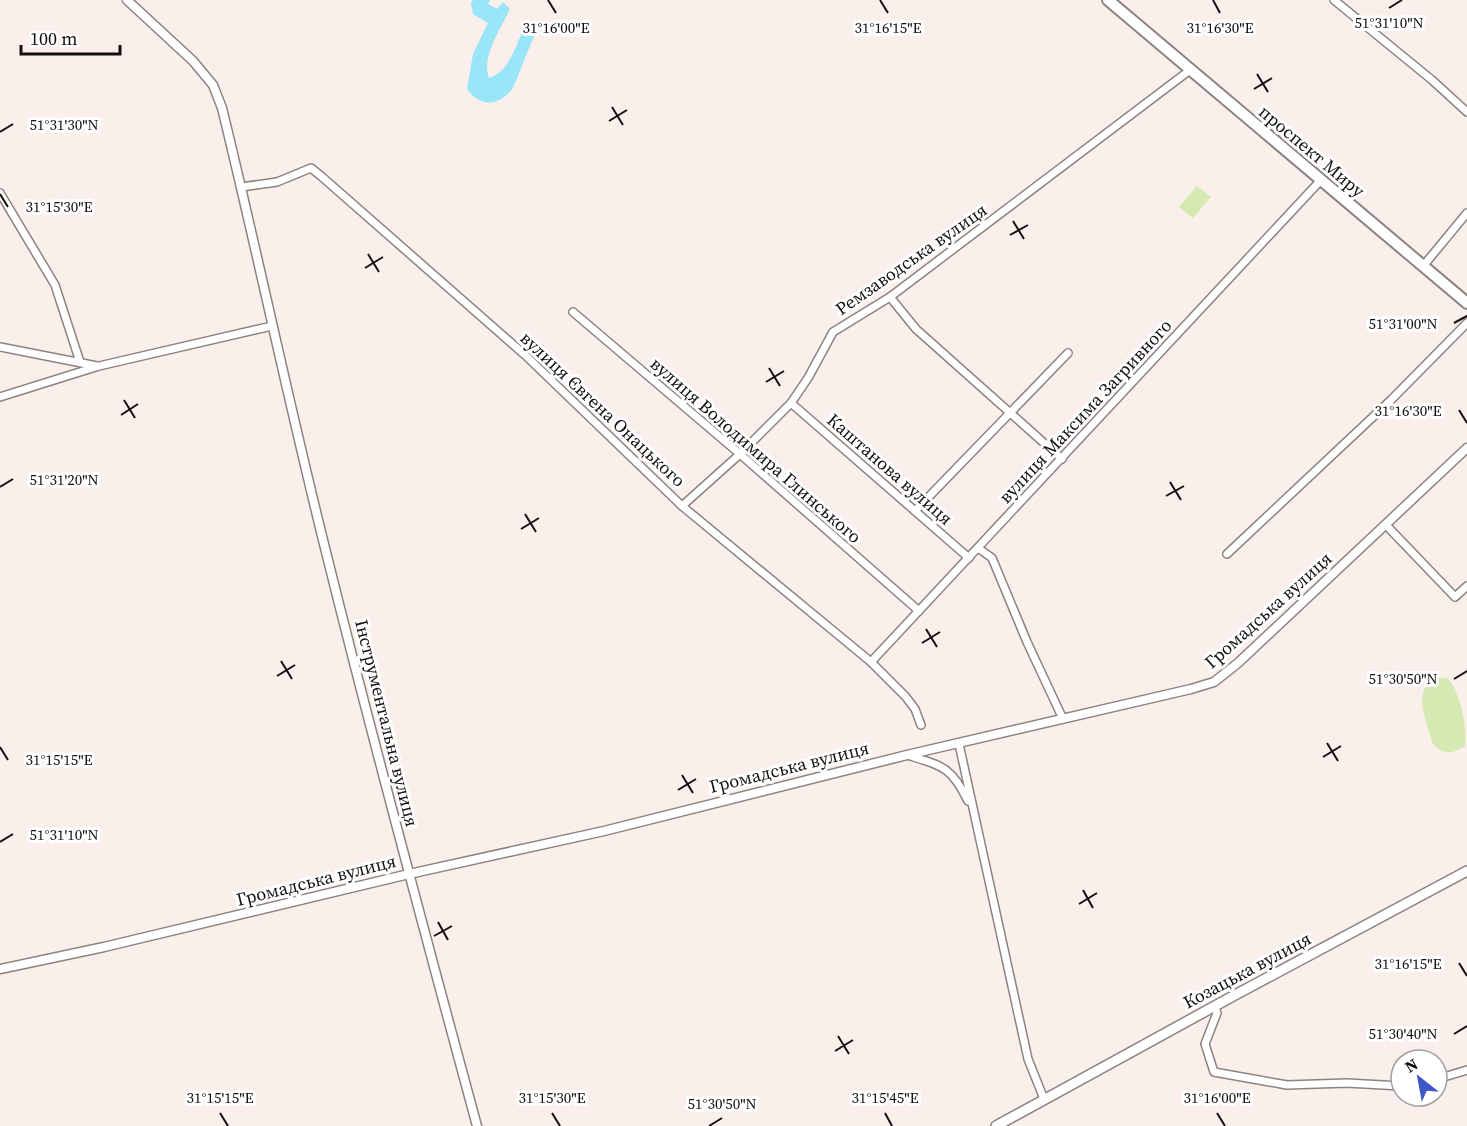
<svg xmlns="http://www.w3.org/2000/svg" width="1467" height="1126" font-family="'Source Serif 4',serif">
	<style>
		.green { fill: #d4eab2 }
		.water { fill: #98e6f7 }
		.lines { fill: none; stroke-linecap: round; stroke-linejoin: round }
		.minor-casing { stroke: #8c837f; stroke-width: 10 }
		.tertiary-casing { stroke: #8c837f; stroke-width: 11 }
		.secondary-casing { stroke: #8c837f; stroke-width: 12 }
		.primary-casing { stroke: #8c837f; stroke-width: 14 }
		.minor { stroke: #fff; stroke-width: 7 }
		.tertiary { stroke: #fff; stroke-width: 8 }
		.secondary { stroke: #fff; stroke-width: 9 }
		.primary { stroke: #fff; stroke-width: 10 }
		.ticks { fill: none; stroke: #13100e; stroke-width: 2 }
		.labels { text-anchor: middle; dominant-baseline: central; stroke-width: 6; stroke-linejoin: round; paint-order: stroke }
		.street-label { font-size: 18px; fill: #13100e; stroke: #fff }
		.ticks-label { font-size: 15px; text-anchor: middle; fill: #13100e; stroke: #fff; stroke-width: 6; stroke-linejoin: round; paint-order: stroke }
	</style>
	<rect width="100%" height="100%" fill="#faefea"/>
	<g class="green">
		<path d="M1197,186l14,11 -18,21 -14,-11z"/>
		<path d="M1435,678h12c14,14 20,49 18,68 -13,8 -21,10 -32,-2 -6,-21 -22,-53 2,-66z"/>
	</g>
	<path class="water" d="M473,0h17l-2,4 9,5 6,-7 7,7c-9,20 -29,47 -21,69 19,-6 26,-29 33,-46l8,-2 4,6 -21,52c-13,18 -33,20 -46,1l6,-35 15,-31 -15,-9 -2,-10z"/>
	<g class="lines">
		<defs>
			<g id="minor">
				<path d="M1334,0l98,80 35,32"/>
				<path d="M241,187l36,-5 34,-14 10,8 204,179 157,151 189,156 35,35 9,12 6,16"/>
				<path d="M0,193l55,92 25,77"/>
				<path d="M1424,265l43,-52"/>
				<path d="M890,297l26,32 146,130"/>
				<path d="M573,312l167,142 179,157"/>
				<path d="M0,347l97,19"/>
				<path d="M0,397l99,-31 173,-40"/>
				<path d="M791,403l178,155"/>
				<path d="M682,506l58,-52 51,-51 17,-25 25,-46 57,-35 300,-227"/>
				<path d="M915,511l153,-158"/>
				<path d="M1386,525l69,72 12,-11"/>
				<path d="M978,548l14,10 35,84 36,77"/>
				<path d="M1227,554l164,-154 76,-77"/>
				<path d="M871,662l450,-482"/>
				<path d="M959,744l69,315 16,40"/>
				<path d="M907,755c35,11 44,11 61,46"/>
				<path d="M1215,1007l2,6 -12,31 9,28 73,13 60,-2 54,3"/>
				<path d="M1437,1079l30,-9"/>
			</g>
			<g id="tertiary">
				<path d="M127,0l66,61 20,24 9,23c37,151 68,302 106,452 47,189 98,378 149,566"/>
				<path d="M0,969l104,-22 305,-73 195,-43 303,-76 284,-66 23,-7 24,-19 229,-215"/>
			</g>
			<path id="secondary" d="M996,1126l239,-131 232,-124"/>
			<path id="primary" d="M1108,0l359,303"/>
		</defs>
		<use href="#minor" class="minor-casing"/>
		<use href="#tertiary" class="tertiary-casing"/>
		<use href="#secondary" class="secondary-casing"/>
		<use href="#primary" class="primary-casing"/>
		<use href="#minor" class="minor"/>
		<use href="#tertiary" class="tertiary"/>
		<use href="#secondary" class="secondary"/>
		<use href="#primary" class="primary"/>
	</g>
	<path class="ticks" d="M548,0l8,13M880,0l8,13M1213,0l7,13M1389,8l13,-8M1257,74l11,18M1254,89l18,-11M612,107l11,18M609,121l18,-11M0,132l13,-8M0,194l8,13M1013,221l11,18M1010,235l18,-10M368,254l11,18M365,268l18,-11M1454,323l13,-7M769,368l11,18M766,382l18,-11M124,400l11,18M1459,410l8,13M121,415l17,-11M1170,482l11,18M0,487l13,-8M1166,496l18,-10M525,514l11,18M521,529l18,-11M926,629l11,18M922,643l18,-11M281,661l11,18M277,676l18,-11M1454,679l13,-8M1327,743l11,18M0,747l8,13M1323,757l18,-11M682,775l11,18M678,790l18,-11M0,842l13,-8M1083,890l10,18M1079,904l18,-11M438,922l10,18M434,936l18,-10M1459,963l8,13M1454,1034l13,-8M838,1036l11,18M835,1051l18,-11M220,1113l8,13M552,1113l8,13M885,1113l7,13M1217,1113l8,13M709,1126l13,-8"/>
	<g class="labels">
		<g class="street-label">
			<text transform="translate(1312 151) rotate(40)">проспект Миру</text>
			<text transform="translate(911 259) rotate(-35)">Ремзаводська вулиця</text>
			<text transform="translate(603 409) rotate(43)">вулиця Євгена Онацького</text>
			<text transform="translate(1085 411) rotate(-47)">вулиця Максима Загривного</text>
			<text transform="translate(756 450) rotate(41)">вулиця Володимира Глинського</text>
			<text transform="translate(890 469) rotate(41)">Каштанова вулиця</text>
			<text transform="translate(1268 610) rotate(-42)">Громадська вулиця</text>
			<text transform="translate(387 723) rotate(76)">Інструментальна вулиця</text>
			<text transform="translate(789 767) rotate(-14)">Громадська вулиця</text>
			<text transform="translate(316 880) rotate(-14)">Громадська вулиця</text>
			<text transform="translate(1247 970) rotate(-28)">Козацька вулиця</text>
		</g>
	</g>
	<g class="ticks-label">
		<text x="1389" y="28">51°31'10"N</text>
		<text x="556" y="33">31°16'00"E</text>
		<text x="888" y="33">31°16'15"E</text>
		<text x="1220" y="33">31°16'30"E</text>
		<text x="64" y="130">51°31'30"N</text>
		<text x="59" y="212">31°15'30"E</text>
		<text x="1403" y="329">51°31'00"N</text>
		<text x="1408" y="416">31°16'30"E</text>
		<text x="64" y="485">51°31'20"N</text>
		<text x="1403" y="684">51°30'50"N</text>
		<text x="59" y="765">31°15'15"E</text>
		<text x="64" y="840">51°31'10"N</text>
		<text x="1408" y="969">31°16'15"E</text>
		<text x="1403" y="1039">51°30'40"N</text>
		<text x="220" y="1103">31°15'15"E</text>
		<text x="552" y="1103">31°15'30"E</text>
		<text x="885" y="1103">31°15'45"E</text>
		<text x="1217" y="1103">31°16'00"E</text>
		<text x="722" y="1109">51°30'50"N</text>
	</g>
	<g transform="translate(1419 1078) rotate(329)"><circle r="28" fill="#ffffff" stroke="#a19f9f" stroke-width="1.5"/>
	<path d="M0-4.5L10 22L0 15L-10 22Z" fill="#3d56c8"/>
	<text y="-9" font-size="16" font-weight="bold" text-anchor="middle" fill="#13100e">N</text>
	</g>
	<path d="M21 45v9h99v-9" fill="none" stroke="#13100e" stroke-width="3"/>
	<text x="30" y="45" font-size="18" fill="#13100e" stroke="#ffffff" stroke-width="4.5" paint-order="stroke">100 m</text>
</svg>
